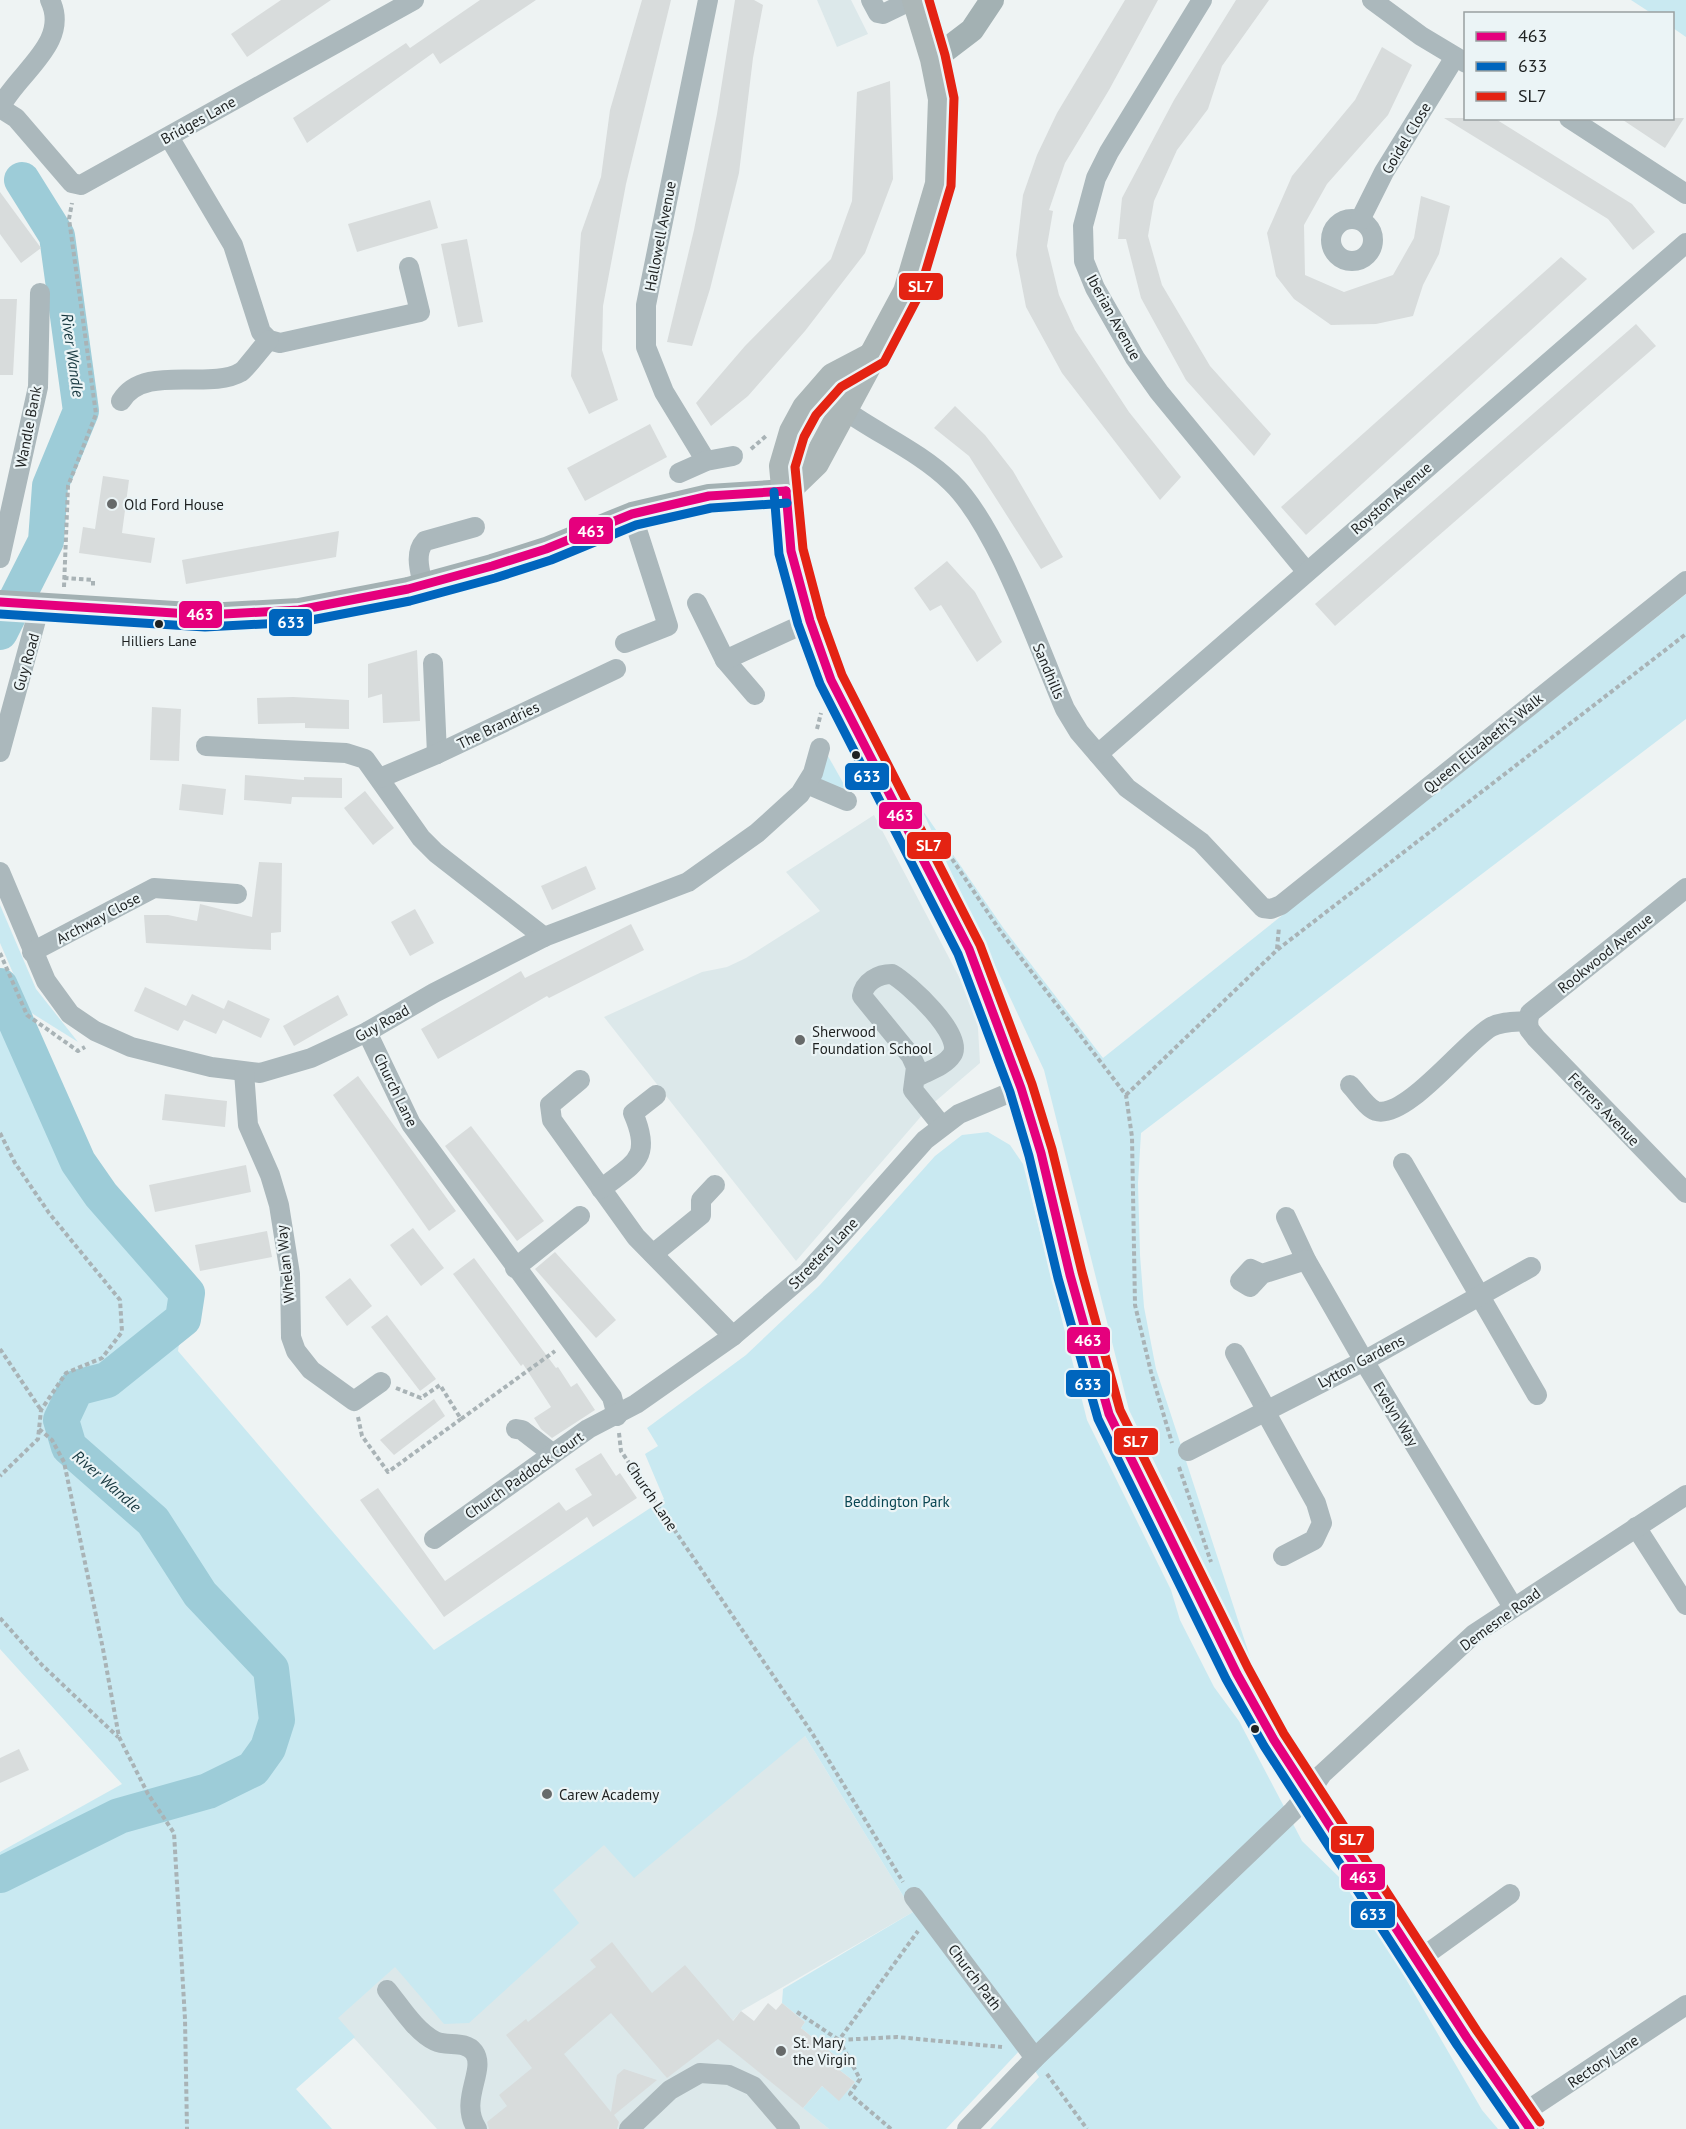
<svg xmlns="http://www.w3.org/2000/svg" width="1686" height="2129" font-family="'PT Sans',sans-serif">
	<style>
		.built { fill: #dce8ea }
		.green { fill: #c9e9f1 }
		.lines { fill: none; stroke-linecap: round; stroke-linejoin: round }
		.river { stroke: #9dccd8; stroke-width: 36 }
		.building { fill: #d8dcdc }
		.path { stroke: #a9b3b6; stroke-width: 4; stroke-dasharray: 4.5 3; stroke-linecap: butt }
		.minor { stroke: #abb8bc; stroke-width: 20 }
		.major { stroke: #a3b1b3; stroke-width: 24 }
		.highway { stroke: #acb7b8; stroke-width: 28 }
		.bus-1-casing { stroke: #ebf4f6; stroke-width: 14 }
		.bus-2-casing { stroke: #ebf4f6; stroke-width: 14 }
		.bus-3-casing { stroke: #ebf4f6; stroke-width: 14 }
		.bus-1 { stroke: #e5007d; stroke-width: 9 }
		.bus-2 { stroke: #0065bd; stroke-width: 9 }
		.bus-3 { stroke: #e42313; stroke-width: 9 }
		.poi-dot { fill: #676a6a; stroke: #ebf4f6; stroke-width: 2 }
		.bus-dot { fill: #1e2121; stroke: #ebf4f6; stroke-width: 2 }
		.labels { text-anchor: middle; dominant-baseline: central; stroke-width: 4.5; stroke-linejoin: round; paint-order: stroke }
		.bus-label { font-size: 14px; fill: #1e2121; stroke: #ebf4f6 }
		.street-label { font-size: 15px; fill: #1e2121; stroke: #ebf4f6 }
		.poi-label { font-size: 15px; fill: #1e2121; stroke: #ebf4f6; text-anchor: start }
		.park-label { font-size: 15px; fill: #084552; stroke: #ebf4f6 }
		.water-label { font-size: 16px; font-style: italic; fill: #15363e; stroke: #ebf4f6 }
		.line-badge { stroke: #ebf4f6; stroke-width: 2 }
		.badge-label { font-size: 16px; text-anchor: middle; font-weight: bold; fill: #fff }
	</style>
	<rect width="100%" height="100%" fill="#eef3f3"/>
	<g class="built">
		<path d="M817,0h34l17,34 -31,13z"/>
		<path d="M874,815l103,196 3,52 -50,43 -134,155 -192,-244 98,-45 25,-5 19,-9 74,-47 -34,-39z"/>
		<path d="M805,1736l108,176 -172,99 -23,27 111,91h-392l-254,-278z"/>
	</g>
	<g class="green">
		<path d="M1631,0h55v37l-13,-9 -1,-14 -21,-1z"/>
		<path d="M1686,594v125l-545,414 -3,50 2,72 4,52 12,62 96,294 -123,-253 -85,-340 -123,-262 83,121 99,129z"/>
		<path d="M824,749l26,46 -33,-17z"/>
		<path d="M0,905l36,84 42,53 -48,-30 -30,-69z"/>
		<path d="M0,986l78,176 23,33 86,98 -9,58 256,299 230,-151 -19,-45 13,-8 -11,-18 99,-73 74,-70 115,-129 27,-21 26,-3 22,13 13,19 64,256 84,170 9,30 34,67 25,34 63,120 38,37 48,70 94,162 16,19h-508l49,-52 -18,-28 -75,80h-117l-26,-21 19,-22 17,14 16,-18 -17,-13 5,-7 -42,-34 4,-6 -23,-19 1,-14 130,-77 -108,-176 -171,142 -30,-33 -51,45 26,33 -110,100 -25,1 -49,-57 -57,51 17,19 -59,52 36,40h-332v-277l122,-68 -122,-135z"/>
	</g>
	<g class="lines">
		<g class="river">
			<path d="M0,632l46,-91 4,-55 31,-75 -24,-175 -35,-56"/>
			<path d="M0,986l78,176 23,33 86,98 -4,26 -76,61 -31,8 -15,32 8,27 84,74 47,73 71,75 6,51 -9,28 -15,21 -45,22 -89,25 -119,59"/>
		</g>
	</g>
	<g class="building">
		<path d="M281,0h50l-84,57 -16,-23z"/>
		<path d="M480,0h56l-96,64 -7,-11 -126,90 -14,-25 113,-75 4,5z"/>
		<path d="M642,0h29l-45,184 -23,122 -1,44 16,50 -29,14 -18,-38 10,-143 20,-56 9,-67z"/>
		<path d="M735,0h19l9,5 -10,53 -14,115 -29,116 -18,57 -25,-4 27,-112 23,-116z"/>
		<path d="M1125,0h33l-49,90 -44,73 -16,47 4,1 -6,35 12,49 16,35 54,82 52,65 -21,23 -98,-127 -36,-66 -10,-52 7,-60 14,-40 20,-42z"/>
		<path d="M1236,0h33l-47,66 -14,43 -31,41 -23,51 -6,35 14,49 48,81 61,68 -17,22 -68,-76 -45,-82 -15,-59h-8l4,-41 52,-98z"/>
		<path d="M1382,47l30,18 -24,50 -61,69 -23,41 1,50 39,17 49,-17 21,-37 7,-42 29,10 -11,48 -16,31 -10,31 -37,8 -45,1 -37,-26 -18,-23 -9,-43 25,-57 63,-76z"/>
		<path d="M890,81l3,98 -28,74 -60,78 -57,65 -37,30 -15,-23 49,-57 86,-87 21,-58 5,-109z"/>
		<path d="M1444,118h50l138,86 23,28 -22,18 -25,-31z"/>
		<path d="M1620,118h64l-19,30z"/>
		<path d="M0,192l41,56 -20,15 -21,-29z"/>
		<path d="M430,200l8,28 -81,24 -9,-28z"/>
		<path d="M467,239l16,83 -25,5 -17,-83z"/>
		<path d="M1561,257l26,22 -281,256 -25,-28z"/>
		<path d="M0,299h17l-4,76h-13z"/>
		<path d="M1636,324l20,22 -321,280 -20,-22z"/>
		<path d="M955,406l30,29 28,36 50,86 -22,12 -72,-113 -35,-28z"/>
		<path d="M650,424l17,33 -82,44 -18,-33z"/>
		<path d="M103,476l26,4 -7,53 33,5 -4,25 -72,-10 4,-26 12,2z"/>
		<path d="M339,531l-3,26 -150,27 -4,-24z"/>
		<path d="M947,561l28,31 27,50 -25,20 -36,-57 -11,6 -16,-23z"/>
		<path d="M417,650l3,71 -37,2 -1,-29 -14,4v-34z"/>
		<path d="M293,697l56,3v29l-44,-1v-5l-47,1 -1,-26z"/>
		<path d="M152,707l29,2 -2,52 -29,-1z"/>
		<path d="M245,775l59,5v-3l38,1v20l-50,-1 -1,7 -47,-4z"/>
		<path d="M182,784l44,5 -3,26 -44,-5z"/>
		<path d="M365,791l29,37 -21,17 -29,-37z"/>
		<path d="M259,862l23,1 -1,69 -10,1v17l-125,-7 -2,-28h24l29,6 3,-17 52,13z"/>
		<path d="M586,866l10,23 -44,21 -11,-24z"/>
		<path d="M415,909l19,34 -24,13 -19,-34z"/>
		<path d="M631,924l13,26 -95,48 -2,-2 -109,63 -17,-30 100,-58 4,7z"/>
		<path d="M145,987l41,19 6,-12 32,15 4,-9 42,19 -9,19 -38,-18 -7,14 -32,-14 -6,11 -44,-20z"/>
		<path d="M338,995l10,20 -54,31 -11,-20z"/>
		<path d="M358,1076l98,135 -27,20 -96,-136z"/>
		<path d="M165,1094l62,7 -2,26 -63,-7z"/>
		<path d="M471,1126l73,95 -27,20 -72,-95z"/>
		<path d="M246,1165l5,27 -96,20 -6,-27z"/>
		<path d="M413,1228l31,40 -23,18 -31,-41z"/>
		<path d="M267,1231l5,26 -72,14 -5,-26z"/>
		<path d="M555,1252l61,68 -20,18 -61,-69z"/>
		<path d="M474,1258l82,110 2,-1 13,20 6,-4 18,27 -43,28 -11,-9 -7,-11 17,-11 -28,-43 -2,2 -68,-92z"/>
		<path d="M350,1278l22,28 -25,20 -22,-29z"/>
		<path d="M387,1315l49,64 -16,12 -49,-64z"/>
		<path d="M434,1399l11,17 -51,39 -14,-15z"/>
		<path d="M601,1453l15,23 4,-3 17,25 -44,29 -6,-10 -143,100 -84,-117 18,-12 67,93 114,-79 7,9 26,-16 -17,-26z"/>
		<path d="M19,1749l10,21 -29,13v-25z"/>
		<path d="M612,1942l40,51 33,-28 48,56 8,-10 13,10 14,-18 8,7 6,-7 23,19 -4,6 42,34 -5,7 17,13 -16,19 -17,-15 -19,22 -85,-69 -51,39 -56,-65 -47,41 47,58 6,-37 7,-6 33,11 -43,35 5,7 -2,7h-128l-2,-7 20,-16 -8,-11 33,-27 -26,-33 20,-16 2,3 68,-55 -6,-7z"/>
	</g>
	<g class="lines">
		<g class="path">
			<path d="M751,449l15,-13"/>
			<path d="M64,578l29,2v6"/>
			<path d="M64,587l4,-101 28,-72 -27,-195 3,-16"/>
			<path d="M817,729l4,-16"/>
			<path d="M952,859l49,73 125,163 6,42 3,168 16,67 21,71"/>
			<path d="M1277,949l2,-22"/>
			<path d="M0,953l27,62 51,36 7,-4"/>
			<path d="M1126,1095l151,-145 409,-316"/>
			<path d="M0,1133l15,30 34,50 71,87 2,32 -20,26 -36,15 -25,37 -3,29 -38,37"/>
			<path d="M0,1349l41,61"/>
			<path d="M396,1388l25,10 19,-13 21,34 94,-68"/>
			<path d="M358,1417l4,19 26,36 73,-53"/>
			<path d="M39,1429l13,11 12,22 39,187 16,88 29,57 26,39 11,186 2,110"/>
			<path d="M619,1433l2,18 191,282 91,149"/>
			<path d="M1179,1467l32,95"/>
			<path d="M0,1618l42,47 76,72"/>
			<path d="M797,2012l42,28 58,-3 105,10"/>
			<path d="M1047,2074l40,55"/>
			<path d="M891,2129l-41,-35 10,-15 -21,-39 79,-109"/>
		</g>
		<g class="minor">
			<path d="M871,0l7,13 5,1 29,-14"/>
			<path d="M1202,0l-93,152 -13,26 -13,48 1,35 11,27 40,70 24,34 147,179"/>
			<path d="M1372,0l49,36 45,27"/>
			<path d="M0,108l16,10 56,65 9,2 333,-185"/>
			<path d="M0,108c17,-35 71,-65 50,-108"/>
			<path d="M1569,118l117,76"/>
			<path d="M169,137l64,108 28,87 8,8 11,3 140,-31 -11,-45"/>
			<circle cx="1352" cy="240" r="21"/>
			<path d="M1360,220l24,-48 71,-115"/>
			<path d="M121,401c23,-38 88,-10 120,-29 4,-2 21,-25 28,-32"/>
			<path d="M846,411c34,24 74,41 105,71 47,45 87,165 114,227l14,23 48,56 74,54 62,66 8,1 10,-4 405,-324"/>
			<path d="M706,461l-42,-69 -18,-45v-42l62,-305"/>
			<path d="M679,473l27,-12 27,-5"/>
			<path d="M0,558l38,-171 2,-94"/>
			<path d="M423,585c-3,-14 -9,-32 2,-44l50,-14"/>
			<path d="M697,603l28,57 30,35"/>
			<path d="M625,643l43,-17 -36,-112"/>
			<path d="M725,660l85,-39"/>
			<path d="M433,663l4,91"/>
			<path d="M206,746l140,7 19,6 56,79 15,15 108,84"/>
			<path d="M0,752l40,-147"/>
			<path d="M1098,754l588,-511"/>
			<path d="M380,778l57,-24 179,-85"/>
			<path d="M807,784l40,17"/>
			<path d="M0,872l46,109 24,33 25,17 36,16 80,20 49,6 51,-15 56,-26 67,-39 110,-56 144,-55 69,-49 43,-39 13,-21 7,-25"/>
			<path d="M32,952l122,-64 83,6"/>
			<path d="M1528,1021l1,8 7,9 150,155"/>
			<path d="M1528,1021l2,-8 156,-125"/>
			<path d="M367,1032l44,92 201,273 5,19"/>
			<path d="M244,1072l4,53 22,50 9,30 11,69 1,63 5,14 15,19 43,31 27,-19"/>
			<path d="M917,1077c11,-6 28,-11 35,-22 13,-20 -44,-72 -60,-81 -14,0 -28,8 -30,22l49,60 5,11 -3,23 29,36"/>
			<path d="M580,1080l-30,25 2,15 84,117 97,99"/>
			<path d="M1350,1085c7,7 17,23 26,26 30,9 90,-70 115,-84 11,-6 25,-5 37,-6"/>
			<path d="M1403,1163l134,232"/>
			<path d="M601,1189c33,-26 52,-30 32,-76l23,-18"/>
			<path d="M1286,1217l20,43 58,101 149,246"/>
			<path d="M653,1254l48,-39v-15l14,-15"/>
			<path d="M515,1268l65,-52"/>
			<path d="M1262,1274l-11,-5 -11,12 10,6 12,-13 44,-14"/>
			<path d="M1235,1353l32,58"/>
			<path d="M1265,1411l51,92 6,20 -8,17 -31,16"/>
			<path d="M516,1429l6,1 31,24"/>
			<path d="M1188,1451l176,-90 167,-94"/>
			<path d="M1636,1527l50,78"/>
			<path d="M434,1539l154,-110 48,-25 97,-68 75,-64 117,-132 34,-26 62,-26"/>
			<path d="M914,1897l121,161"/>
			<path d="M1417,1961l93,-67"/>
			<path d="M387,1990c13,16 29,42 48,51 12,6 30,-1 39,11 13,18 -16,48 3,77"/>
			<path d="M1519,2116l167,-111"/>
			<path d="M629,2129l41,-39 30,-17 29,2 24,11 37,43"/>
			<path d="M967,2129l68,-71 258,-247 16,-18 13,-19 152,-140 212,-139"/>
		</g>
		<g class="major">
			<path d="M934,59l38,-29 20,-30"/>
			<path d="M0,602l206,13 93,-5 109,-21 84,-23 54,-17 86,-35 30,-7 47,-11 77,-5"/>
		</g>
		<g class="highway">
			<path d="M873,356l-40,21 -27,31 -13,24 -10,34 8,85 19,70 21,59 138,269 52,139 20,65 29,122 39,139 128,260 37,66 193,298 63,91"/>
			<path d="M786,491l29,-28 92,-171 32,-108 3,-85 -8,-40 -18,-59"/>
		</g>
		<defs>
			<g id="bus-1">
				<path d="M786,491l5,60 19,70 21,59 138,269 52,139 20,65 29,122 39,139 128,260 37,66 193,298 63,91"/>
				<path d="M0,602l206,13 93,-5 109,-21 84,-23 54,-17 86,-35 77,-18 77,-5"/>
			</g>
			<g id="bus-2">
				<path d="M774,492l5,62 19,70 22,60 138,270 52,138 19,64 29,122 40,141 128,260 38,67 193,299 58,84"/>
				<path d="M0,614l205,13 96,-5 109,-21 85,-23 56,-18 85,-35 75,-17 76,-5"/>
			</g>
			<path id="bus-3" d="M929,0l16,55 9,43 -3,88 -33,111 -34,65 -43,25 -25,28 -12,22 -9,30 8,82 18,68 21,58 138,270 52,139 20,65 30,123 38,138 128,258 36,66 193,297 63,91"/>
		</defs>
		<use href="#bus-1" class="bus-1-casing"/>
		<use href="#bus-2" class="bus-2-casing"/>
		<use href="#bus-3" class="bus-3-casing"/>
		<use href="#bus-1" class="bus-1"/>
		<use href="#bus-2" class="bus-2"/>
		<use href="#bus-3" class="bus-3"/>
	</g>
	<g class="poi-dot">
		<circle cx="112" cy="504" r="6"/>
		<circle cx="800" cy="1040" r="6"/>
		<circle cx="547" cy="1794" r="6"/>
		<circle cx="781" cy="2051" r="6"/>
	</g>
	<g class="bus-dot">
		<circle cx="159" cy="624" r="5"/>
		<circle cx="856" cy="755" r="5"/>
		<circle cx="1255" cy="1729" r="5"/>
	</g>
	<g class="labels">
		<g class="bus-label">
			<text x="159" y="641">Hilliers Lane</text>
		</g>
		<g class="street-label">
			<text transform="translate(198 120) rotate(-29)">Bridges Lane</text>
			<text transform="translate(1406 138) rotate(-59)">Goidel Close</text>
			<text transform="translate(660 236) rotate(-79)">Hallowell Avenue</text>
			<text transform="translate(1114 317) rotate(61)">Iberian Avenue</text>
			<text transform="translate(28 427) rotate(-79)">Wandle Bank</text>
			<text transform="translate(1391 498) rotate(-41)">Royston Avenue</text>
			<text transform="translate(26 662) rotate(-74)">Guy Road</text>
			<text transform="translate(1049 671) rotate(67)">Sandhills</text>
			<text transform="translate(498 725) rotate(-26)">The Brandries</text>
			<text transform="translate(1483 743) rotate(-39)">Queen Elizabeth's Walk</text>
			<text transform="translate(98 918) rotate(-28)">Archway Close</text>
			<text transform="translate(1605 953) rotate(-39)">Rookwood Avenue</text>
			<text transform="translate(382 1023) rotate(-29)">Guy Road</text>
			<text transform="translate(396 1090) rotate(64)">Church Lane</text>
			<text transform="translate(1604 1109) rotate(46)">Ferrers Avenue</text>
			<text transform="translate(823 1253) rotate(-46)">Streeters Lane</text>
			<text transform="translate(285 1264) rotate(-96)">Whelan Way</text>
			<text transform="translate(1361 1361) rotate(-28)">Lytton Gardens</text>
			<text transform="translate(1396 1414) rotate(59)">Evelyn Way</text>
			<text transform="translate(524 1475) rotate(-35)">Church Paddock Court</text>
			<text transform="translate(652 1496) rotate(56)">Church Lane</text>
			<text transform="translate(1500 1619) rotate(-36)">Demesne Road</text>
			<text transform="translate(975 1977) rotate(53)">Church Path</text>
			<text transform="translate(1603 2061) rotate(-34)">Rectory Lane</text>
		</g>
		<g class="poi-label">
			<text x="124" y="504">Old Ford House</text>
			<text x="812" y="1031">Sherwood<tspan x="812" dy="17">Foundation School</tspan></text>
			<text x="559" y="1794">Carew Academy</text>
			<text x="793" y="2042">St. Mary<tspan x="793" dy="17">the Virgin</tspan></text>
		</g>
		<g class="park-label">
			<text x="897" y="1501">Beddington Park</text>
		</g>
		<g class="water-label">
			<text transform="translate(73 355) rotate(82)">River Wandle</text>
			<text transform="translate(107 1481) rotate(41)">River Wandle</text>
		</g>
	</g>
	<g class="line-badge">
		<rect x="898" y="272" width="46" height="29" rx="6" fill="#e42313"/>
		<rect x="568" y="516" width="46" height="29" rx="6" fill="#e5007d"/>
		<rect x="178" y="600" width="45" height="29" rx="6" fill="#e5007d"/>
		<rect x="268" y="608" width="45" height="29" rx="6" fill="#0065bd"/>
		<rect x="844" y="762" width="46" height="29" rx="6" fill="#0065bd"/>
		<rect x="878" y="801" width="45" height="29" rx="6" fill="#e5007d"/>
		<rect x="906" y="831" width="46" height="29" rx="6" fill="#e42313"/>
		<rect x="1066" y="1326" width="45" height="29" rx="6" fill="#e5007d"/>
		<rect x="1065" y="1369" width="46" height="29" rx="6" fill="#0065bd"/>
		<rect x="1113" y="1427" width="46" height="29" rx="6" fill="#e42313"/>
		<rect x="1330" y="1825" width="45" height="29" rx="6" fill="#e42313"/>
		<rect x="1340" y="1863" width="46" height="28" rx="6" fill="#e5007d"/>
		<rect x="1350" y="1900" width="46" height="29" rx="6" fill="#0065bd"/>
	</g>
	<g class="badge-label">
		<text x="921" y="292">SL7</text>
		<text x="591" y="537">463</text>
		<text x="200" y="620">463</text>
		<text x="291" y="628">633</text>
		<text x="867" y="782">633</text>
		<text x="900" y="821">463</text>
		<text x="929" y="851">SL7</text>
		<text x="1088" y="1346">463</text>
		<text x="1088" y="1390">633</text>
		<text x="1136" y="1447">SL7</text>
		<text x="1352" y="1845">SL7</text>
		<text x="1363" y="1883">463</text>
		<text x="1373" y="1920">633</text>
	</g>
	<rect x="1464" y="12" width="210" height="108" fill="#ebf4f6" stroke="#99a0a1" stroke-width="1.5"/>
	<rect x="1476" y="32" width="30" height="9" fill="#e5007d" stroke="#99a0a1" stroke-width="1.5"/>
	<text x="1518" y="42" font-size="18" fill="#1e2121">463</text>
	<rect x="1476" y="62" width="30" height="9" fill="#0065bd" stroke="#99a0a1" stroke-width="1.5"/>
	<text x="1518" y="72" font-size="18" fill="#1e2121">633</text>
	<rect x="1476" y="92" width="30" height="9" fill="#e42313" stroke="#99a0a1" stroke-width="1.5"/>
	<text x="1518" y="102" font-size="18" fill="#1e2121">SL7</text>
</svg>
